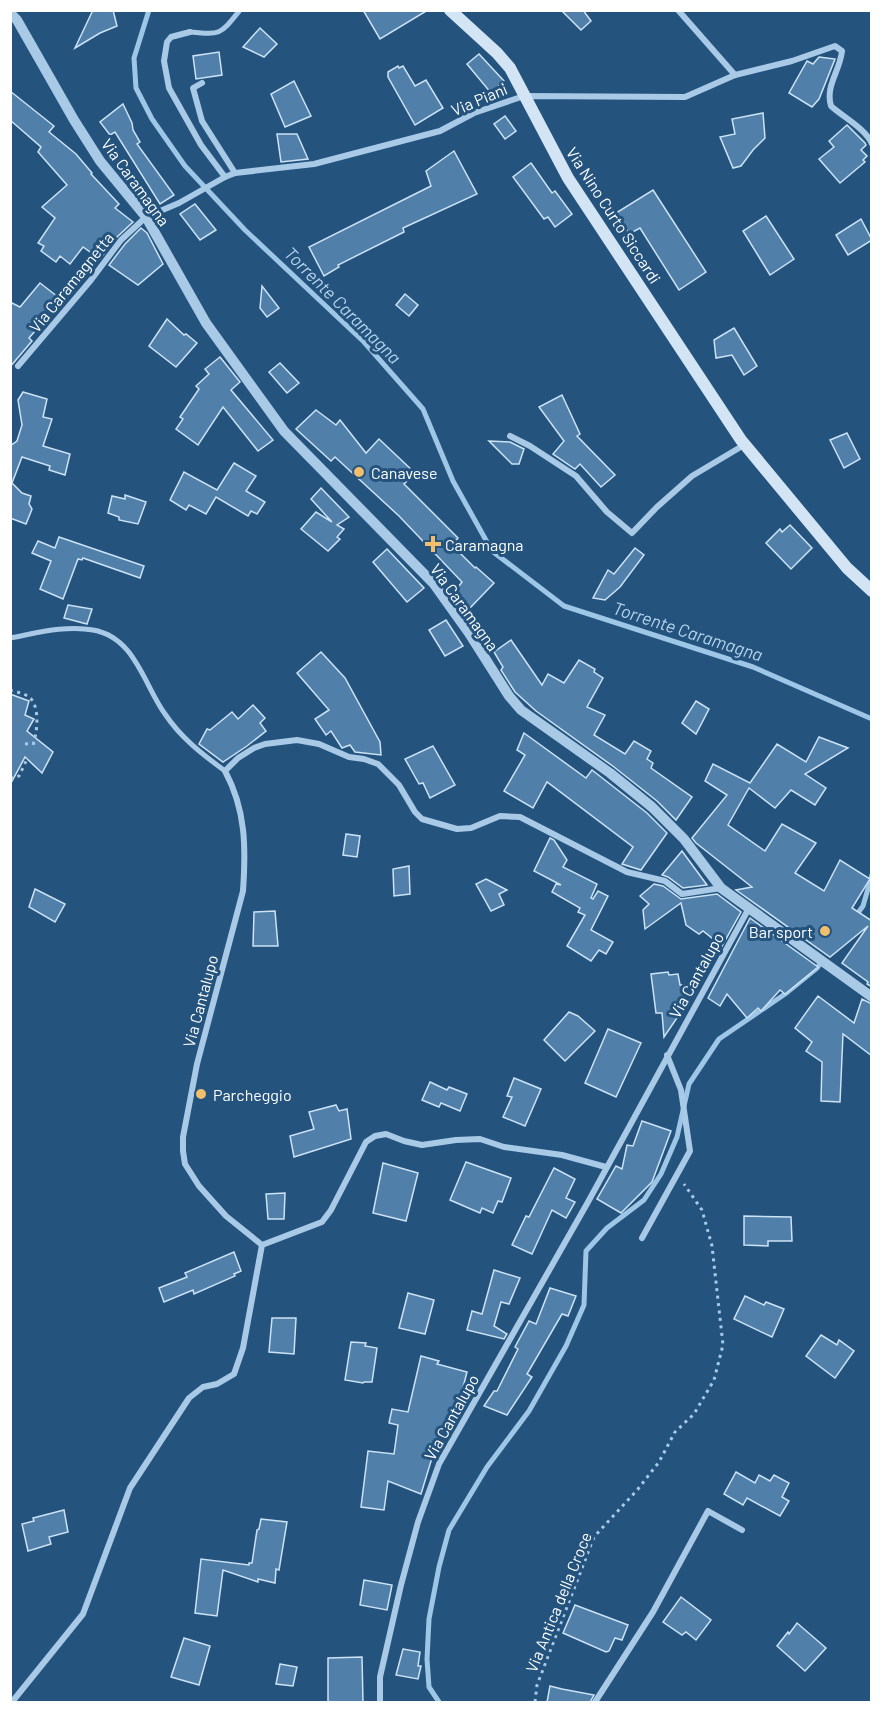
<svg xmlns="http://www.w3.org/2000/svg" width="882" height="1713" font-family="Barlow,sans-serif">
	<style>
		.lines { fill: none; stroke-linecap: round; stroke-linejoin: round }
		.stream { stroke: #9ec6e6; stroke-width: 5 }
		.building { fill: #5080a9; stroke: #cce2f5; stroke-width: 1.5 }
		.path { stroke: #a9cae6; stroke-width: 3; stroke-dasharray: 3 4.5; stroke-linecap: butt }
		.pedestrian { stroke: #a9cae6; stroke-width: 5 }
		.minor { stroke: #a9cae6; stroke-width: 6 }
		.tertiary { stroke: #a9cae6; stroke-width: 10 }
		.secondary { stroke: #d3e5f5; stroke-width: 12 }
		.poi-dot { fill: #f0be6d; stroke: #24537e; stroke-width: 2 }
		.labels { text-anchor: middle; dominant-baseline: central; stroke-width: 6; stroke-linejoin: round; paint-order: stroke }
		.street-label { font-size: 16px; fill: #fff; stroke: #24537e }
		.poi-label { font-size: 16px; fill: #fff; stroke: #24537e; text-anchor: start }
		.water-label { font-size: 18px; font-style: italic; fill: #b5d4ed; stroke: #24537e }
	</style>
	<rect width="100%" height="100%" fill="#24537e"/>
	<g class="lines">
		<g class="stream">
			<path d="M149,10l-15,48 2,30 16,31 33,47 60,64 119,112 59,67 30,72 39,70 72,55 189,61 119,52"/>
			<path d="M855,917l8,-11 9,-31"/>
			<path d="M439,1702l-10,-15 -2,-28 2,-40 10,-52 10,-37 38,-63 42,-56 37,-65 18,-41 2,-54 21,-23 37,-28 17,-26 16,-37 12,-53 30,-45 66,-45 32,-26 5,-7"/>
		</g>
	</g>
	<g class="building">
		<path d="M93,10h20l4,16 -17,7 -25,15z"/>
		<path d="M363,10h65l-48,29z"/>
		<path d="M561,10h22l8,11 -10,9z"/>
		<path d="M260,28l17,16 -13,13 -21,-10z"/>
		<path d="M219,52l3,23 -26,4 -3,-23z"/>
		<path d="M479,54l25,27 -13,12 -24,-29z"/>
		<path d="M819,57l16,2 -16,40 -7,8 -23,-14 18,-32 6,3z"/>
		<path d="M398,66l1,2 4,-2 12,20 11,-6 17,28 -28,17 -27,-48v-5z"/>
		<path d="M294,81l17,35 -26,11 -14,-33z"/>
		<path d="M10,91l44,35 -5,6 27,22 16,19 -1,1 28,30 -4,4 18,14 -16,15 -17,22 -17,-12 -13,17 -10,-8 -4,6 -15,-11 3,-5 -6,-3 17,-25 -13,-11 25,-22 -29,-33 3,-5 -31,-27z"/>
		<path d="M123,104l9,19 1,7 7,12 -3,2 37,51 -14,9 -45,-72 -5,3 -10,-13z"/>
		<path d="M763,113l2,25 -12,12 -12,16 -8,2 -13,-31 15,-3 -3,-15z"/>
		<path d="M505,116l11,15 -11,8 -11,-15z"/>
		<path d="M847,125l18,18 1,2 -5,5 6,6 -4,4 2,2 -25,21 -21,-24 15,-12 -5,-6z"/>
		<path d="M277,134h20l11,25 -27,3z"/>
		<path d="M454,151l23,43 -74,34 1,4 -66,33 1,2 -15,9 -15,-29 122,-61 -5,-15z"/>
		<path d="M531,163l21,30 3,-2 17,23 -17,13 -7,-10 -4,2 -31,-42z"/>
		<path d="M653,190l53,82 -27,18 -39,-62 -11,6 -13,-21z"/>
		<path d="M195,204l21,26 -16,10 -20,-26z"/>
		<path d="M766,216l28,43 -24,16 -27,-44z"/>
		<path d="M861,219l11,21 -24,15 -12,-20z"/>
		<path d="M141,228l6,5 16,31 -25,21 -29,-20 16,-21z"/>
		<path d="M40,283l22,17 -33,38 3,3 -22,26v-65l10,5z"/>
		<path d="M262,286l17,22 -12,9 -7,-9z"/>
		<path d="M405,294l13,11 -9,11 -13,-11z"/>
		<path d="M167,319l17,16 2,-1 11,9 -21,24 -27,-21z"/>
		<path d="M734,328l23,38 -13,9 -12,-20 -16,3 -2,-18z"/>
		<path d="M220,357l20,25 -9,8 42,50 -15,11 -35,-44 -25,38 -22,-16 7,-10 -3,-2 19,-28 -3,-3 13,-12 -4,-5z"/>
		<path d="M280,363l19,20 -12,10 -18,-21z"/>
		<path d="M23,392l24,7 -4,18 9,2 -9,27 27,8 -5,21 -16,-5 1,-4 -28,-9 -10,26 10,10 9,3 -2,8 3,5 -6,15 -16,-6v-72l7,-5 5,-16 -4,-25z"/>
		<path d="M562,395l18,39 -3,2 38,39 -14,12 -21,-23 -5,5 -22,-15 11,-13 -25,-34z"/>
		<path d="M316,410l20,15 4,-5 26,33 13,-14 36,34 -11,11 54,54 -6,7 23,23 1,-1 18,16 -26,27 -13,-19 7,-9 -63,-66 -64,-59 -4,4 -35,-32z"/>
		<path d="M847,433l13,26 -16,9 -14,-28z"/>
		<path d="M489,441l21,1 14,7 -5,15h-7z"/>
		<path d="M234,463l22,13 -10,15 19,11 -8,12 -6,-3 -3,5 -32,-19 -10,17 -17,-9 -3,5 -16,-10 14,-28 33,18z"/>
		<path d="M321,488l28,29 -12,8 7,4 -7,8 3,2 -12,12 -27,-22 15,-17 16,10 -21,-23z"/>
		<path d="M125,495l21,7 -8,22 -19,-4v-3l-11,-4 4,-17 13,3z"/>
		<path d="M790,525l22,23 -21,21 -25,-26 14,-14 2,3z"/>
		<path d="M59,537l85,29 -4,12 -57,-20 -1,2 -4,-1 -15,40 -23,-10 11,-28 -19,-8 6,-12 17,7z"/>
		<path d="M635,548l9,7 -24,32 -15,13 -12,-2 15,-28 6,4z"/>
		<path d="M387,549l37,39 -17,14 -34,-40z"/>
		<path d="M68,605l24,4 -5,15 -23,-6z"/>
		<path d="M446,620l17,26 -18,10 -16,-26z"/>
		<path d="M511,640l31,45 6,-11 16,9 15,-23 16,9 -1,3 9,6 -16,29 18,8 -11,20 31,19 9,-13 17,10 -4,8 6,4 -2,5 41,29 -16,23 -19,-19 -43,-34 -78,-56 -21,-19 -14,-22 2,-3 -9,-15z"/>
		<path d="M321,652l24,26 35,64 1,13 -26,-3 -5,-7 -8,3 -11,-17 -5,4 -11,-16 14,-9 -32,-37z"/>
		<path d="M10,694l19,7 -4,14 9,4 -7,12 26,21 -11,21 -17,-16 -15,28z"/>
		<path d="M696,701l13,8 -13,25 -14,-11z"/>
		<path d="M253,705l12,13 -5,5 6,8 -19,15 -24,16 -24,-18 8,-15 3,1 22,-18 6,7z"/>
		<path d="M524,733l62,45 6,-8 55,43 20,20 -26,37 -19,-6 11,-17 -86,-65 -14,26 -29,-17 21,-36 -8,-5z"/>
		<path d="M819,737l29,11 -43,26 21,14 -11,17 -24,-15 -16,18 -26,-20 -21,37 37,26 17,-27 34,19 -21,30 29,18 16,-31 30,19 -18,29 20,13v66l-5,-3 1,-2 -26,-19 26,-37 -38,31 -94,-67 16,-3 -56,-44 -4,-5 35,-43 -22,-14 8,-17 37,19 27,-39 29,18z"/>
		<path d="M433,746l22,39 -25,13 -7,-15 -4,1 -14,-25z"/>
		<path d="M346,834l14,2 -3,21 -14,-2z"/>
		<path d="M550,838l4,2 13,20 -4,7 34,17 -6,14 2,1 5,-8 10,5 -17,34 22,12 -7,12 -7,-4 -8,11 -24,-15 18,-31 -7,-3 2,-4 -28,-16 4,-8 5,1 -27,-14z"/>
		<path d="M682,851l25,34 -24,3 -15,-11 -6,-2z"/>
		<path d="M409,866l1,28 -16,2 -1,-27z"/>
		<path d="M486,879l21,11 -8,4 5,11 -13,6 -15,-27z"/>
		<path d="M654,884l9,2 18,13 36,-5 24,18 -19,34 -19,-15 -4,3 -13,-9 -5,-22 -36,26 -2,-19 6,-6 -9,-8z"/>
		<path d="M35,889l30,15 -10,18 -26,-15z"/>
		<path d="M275,911l3,35h-25l1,-34z"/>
		<path d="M750,918l68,49 -33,27 -5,-4 -19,21 -3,-3 -11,10 -20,-24 -7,12 -12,-8z"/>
		<path d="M668,972l1,3 9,-1 2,11h2l3,21 -21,31 -2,-24h-6l-5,-39z"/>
		<path d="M818,996l36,27 8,-24 10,5v52l-29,-22 -3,68 -19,-1 1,-39 -16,-11 6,-9 -17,-14z"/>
		<path d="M569,1012l9,4 17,15 -30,30 -21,-21z"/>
		<path d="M608,1029l33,14 -25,54 -31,-14z"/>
		<path d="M514,1078l27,11 -16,37 -22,-9 9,-20 -5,-1z"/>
		<path d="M430,1082l17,8 2,-3 18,7 -7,17 -19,-8 -2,4 -17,-7z"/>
		<path d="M336,1105l3,6 8,-2 4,30 -57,18 -4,-21 24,-7 -5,-17z"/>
		<path d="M642,1121l29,10 -19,51 -31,31 -24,-14 19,-33 6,3 5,-24 6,1z"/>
		<path d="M466,1162l45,16 -9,24 -4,-1 -5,12 -11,-5 -2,5 -30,-13z"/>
		<path d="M383,1163l35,10 -12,48 -33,-8z"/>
		<path d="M554,1168l21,11 -9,19 9,4 -9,16 -14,-8 -20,44 -20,-9 14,-29 3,1z"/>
		<path d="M285,1193l-1,26h-16l-2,-25z"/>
		<path d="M744,1216l47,1 1,24h-24v5l-24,-1z"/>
		<path d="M234,1252l7,19 -7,3 1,2 -41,18 -1,-4 -29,12 -5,-14 28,-11 -2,-4z"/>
		<path d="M494,1270l26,8 -11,26 -8,-2 -7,24 13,8 -3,5 -37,-9 5,-19 10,3z"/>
		<path d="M550,1288l26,8 -8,20 -6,-2 -35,60 5,3 -25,38 -23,-9 10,-15h3l21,-42 -3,-2 14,-26 7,3z"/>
		<path d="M408,1293l26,7 -9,34 -26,-6z"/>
		<path d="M745,1296l19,9 2,-3 18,7 -12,28 -38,-18z"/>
		<path d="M272,1318h24l-2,36 -25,-2z"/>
		<path d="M821,1335l16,10 2,-5 15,11 -19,27 -29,-22z"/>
		<path d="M351,1342l15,1 -1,3 12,2 -5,34h-8l-1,1 -18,-3z"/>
		<path d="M421,1356l18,5 -2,3 30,8 -7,27 -25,49 -14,46 -33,-13 -4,29 -23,-3 7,-56 26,3 4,-29 -9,-2 3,-14 16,3z"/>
		<path d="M736,1472l19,11 4,-8 11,6 4,-6 15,8 -7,14 7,4 -9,15 -33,-18 -4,7 -19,-11z"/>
		<path d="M64,1510l4,22 -19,5 2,7 -23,7 -6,-27 12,-3 -1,-3z"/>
		<path d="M261,1519l26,3 -8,48 -3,-1 -1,14 -17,-4v3l-35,-12 -6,46 -22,-3 6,-54 48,6v-2h3l5,-33 2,-1z"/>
		<path d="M364,1580l28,5 -5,25 -27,-5z"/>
		<path d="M681,1597l30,23 -15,20 -10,-8 -4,3 -19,-13z"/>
		<path d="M575,1605l53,20 -6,15 -7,-2 -6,13 -3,1 -43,-19z"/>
		<path d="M797,1623l29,25 -21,23 -28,-25 11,-14 1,2z"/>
		<path d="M184,1638l26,8 -11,39 -28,-8z"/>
		<path d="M403,1649l17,3 -2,14h3l-3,13 -22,-4z"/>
		<path d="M362,1657l1,45h-35v-44z"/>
		<path d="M280,1664l17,3 -4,19 -17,-2z"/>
		<path d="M550,1686l12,3 32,6 -4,7h-43z"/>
	</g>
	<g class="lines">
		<g class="path">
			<path d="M10,690c6,2 14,3 19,7 12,9 8,39 3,51"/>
			<path d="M25,744l9,-1"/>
			<path d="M10,778l9,-2 8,-17"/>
			<path d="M535,1702l2,-17 57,-148 44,-48 21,-27 16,-30 19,-18 20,-34 9,-35 -11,-99 -10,-36 -18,-26"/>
		</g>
		<g class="pedestrian">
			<path d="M190,32c31,3 30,3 50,-22"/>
			<path d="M10,638c27,-5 56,-13 83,-8 42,7 51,55 72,84 16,24 37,40 60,57"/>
		</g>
		<g class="minor">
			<path d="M678,10l57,65"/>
			<path d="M190,32l-19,5 -4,5 -3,19 5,27 32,57 24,32"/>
			<path d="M202,83l-9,5 9,33 33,52"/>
			<path d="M18,366l73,-86 30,-40 25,-23 33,-14 46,-26 10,-4 79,-9 126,-33 34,-18 50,-17 161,1 50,-22 57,-14 43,-15 7,5c-2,20 -17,35 -11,55 12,11 35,23 41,38"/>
			<path d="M510,436l20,10 46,30 31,36 25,21 25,-26 35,-31 52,-31"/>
			<path d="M642,1238l48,-87 -9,-61 -14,-35"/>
			<path d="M262,1245l-36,-29 -27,-30 -14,-22 -2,-13v-14l14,-73 46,-173c3,-43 3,-81 -18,-120l13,-13 16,-10 11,-4 32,-4 22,4 30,13 15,2 14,5 21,21 16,27 7,7 35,10 14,-1 29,-12 20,1 107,55 38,9 17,13 39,-6"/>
			<path d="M12,1702l71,-88 47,-126 59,-90 14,-11 14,-3 17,-10 9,-26 19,-103 60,-23 9,-12 35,-68 9,-6 11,-2 18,7 18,4 34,-5 24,-1 24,8 58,8 44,12"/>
			<path d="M380,1702v-25l21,-92 17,-63 21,-58 149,-262 161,-294"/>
			<path d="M595,1702l58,-90 55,-101 34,19"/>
		</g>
		<path class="tertiary" d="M10,13l7,7 57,100 26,41 46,56 60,106 78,108 150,153 35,49 40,63 12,14 89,63 42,34 32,32 37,49 151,109"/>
		<path class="secondary" d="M450,10l47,43 13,15 58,110 173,262 106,128 25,23"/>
	</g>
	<g class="poi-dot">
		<circle cx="359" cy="472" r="6"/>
		<path d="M430 535h6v6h6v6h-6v6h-6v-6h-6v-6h6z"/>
		<circle cx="825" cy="931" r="6"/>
		<circle cx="201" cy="1094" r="6"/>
	</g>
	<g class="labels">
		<g class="street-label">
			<text transform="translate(479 99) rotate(-23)">Via Piani</text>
			<text transform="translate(136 182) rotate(54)">Via Caramagna</text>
			<text transform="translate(614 215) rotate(57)">Via Nino Curto Siccardi</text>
			<text transform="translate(71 282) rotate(-51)">Via Caramagnetta</text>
			<text transform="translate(465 607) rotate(54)">Via Caramagna</text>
			<text transform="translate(696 975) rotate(-61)">Via Cantalupo</text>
			<text transform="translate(200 1001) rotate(-75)">Via Cantalupo</text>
			<text transform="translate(451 1417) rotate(-61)">Via Cantalupo</text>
			<text transform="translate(558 1602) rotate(-68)">Via Antica della Croce</text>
		</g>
		<g class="poi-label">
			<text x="371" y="472">Canavese</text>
			<text x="445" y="544">Caramagna</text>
			<text x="813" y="931" text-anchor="end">Bar sport</text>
			<text x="213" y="1094">Parcheggio</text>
		</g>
		<g class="water-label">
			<text transform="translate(343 305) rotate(45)">Torrente Caramagna</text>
			<text transform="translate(688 631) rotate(18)">Torrente Caramagna</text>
		</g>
	</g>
	<rect width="882" height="1713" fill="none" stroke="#ffffff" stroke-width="24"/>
</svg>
